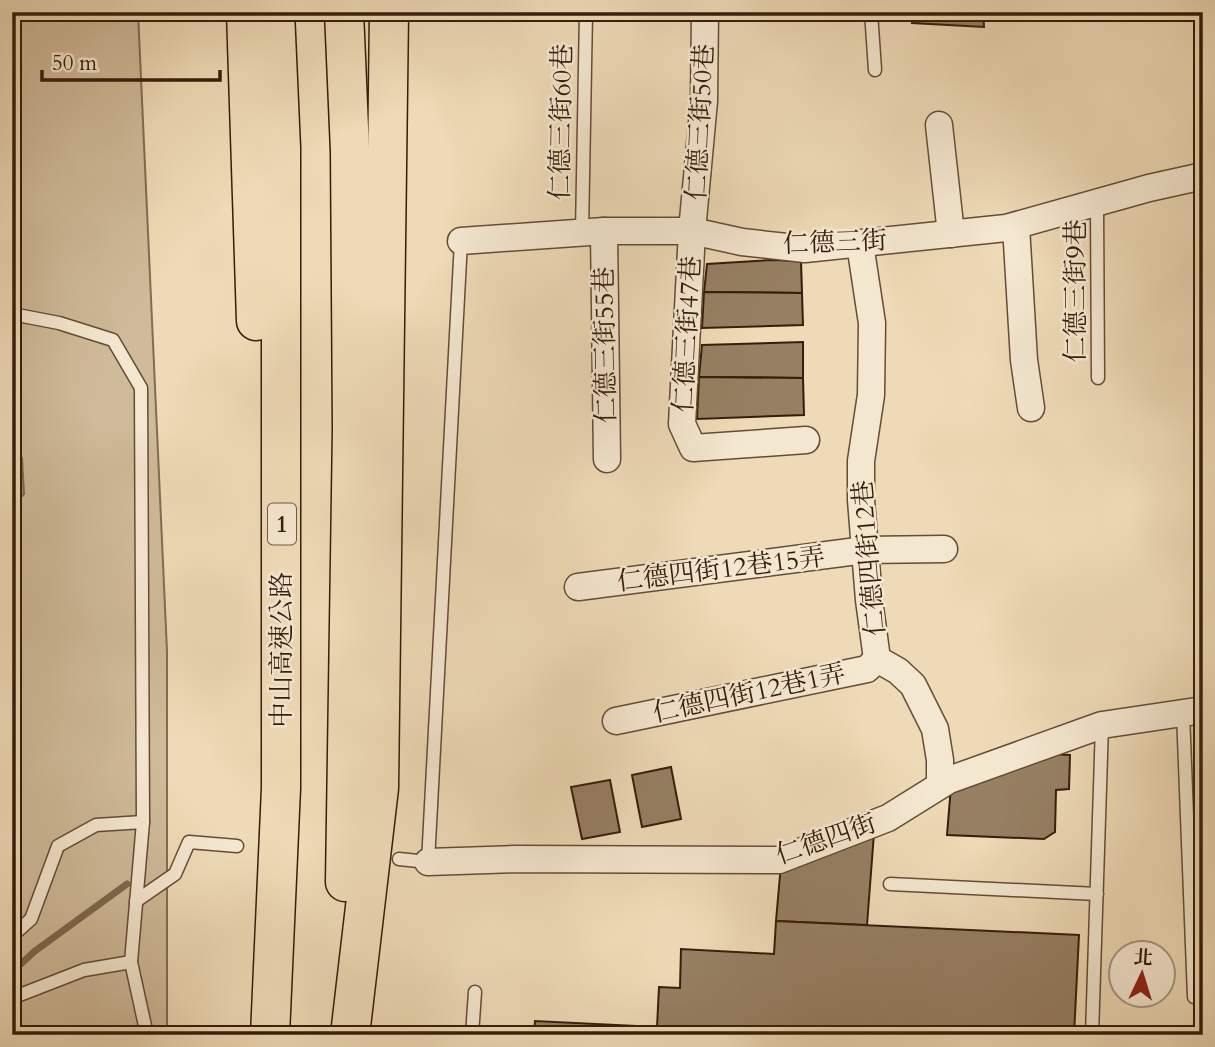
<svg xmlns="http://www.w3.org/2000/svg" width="1215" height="1047" font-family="Cardo,'Noto Serif TC',serif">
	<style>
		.green { fill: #cfba99; stroke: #826c52; stroke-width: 2 }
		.water { fill: #af9a7c; stroke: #7f684e; stroke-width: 2 }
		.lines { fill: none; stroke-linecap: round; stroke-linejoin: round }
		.stream { stroke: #7f684e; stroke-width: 7 }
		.building { fill: #967f63; stroke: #361d0a; stroke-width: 2 }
		.lane-casing { stroke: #644c35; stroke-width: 15 }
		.street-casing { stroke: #644c35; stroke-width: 29 }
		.highway-casing { stroke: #361d0a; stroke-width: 41 }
		.lane { stroke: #f4e7d0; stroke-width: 12 }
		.street { stroke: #f4e7d0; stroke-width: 26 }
		.highway { stroke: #eedab6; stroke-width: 38 }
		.labels { text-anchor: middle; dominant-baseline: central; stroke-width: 5; stroke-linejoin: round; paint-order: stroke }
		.shield { fill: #f4e7d0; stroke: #6f5a45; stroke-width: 2 }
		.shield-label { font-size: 24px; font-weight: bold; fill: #361d0a }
		.street-label { font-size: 26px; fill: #361d0a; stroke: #f4e7d0 }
	</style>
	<rect width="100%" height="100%" fill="#eedab6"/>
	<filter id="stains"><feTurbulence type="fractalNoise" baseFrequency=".00286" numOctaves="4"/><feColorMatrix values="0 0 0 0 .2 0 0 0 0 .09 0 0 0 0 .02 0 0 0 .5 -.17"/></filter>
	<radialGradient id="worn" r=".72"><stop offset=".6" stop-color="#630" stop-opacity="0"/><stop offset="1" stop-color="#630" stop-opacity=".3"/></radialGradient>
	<path class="green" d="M12,12h126l29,639v384h-155z"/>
	<path class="water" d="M12,440l10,18 2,36 -12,12z"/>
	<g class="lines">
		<path class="stream" d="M12,972l23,-21 92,-67"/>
	</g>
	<g class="building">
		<path d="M913,12h70l1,15 -72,-4z"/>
		<path d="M772,260l29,1 1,32 -98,-1 3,-28z"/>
		<path d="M704,292l98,1 1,32 -101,3z"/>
		<path d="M803,342v36l-104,-1 3,-32z"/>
		<path d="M699,377l104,1 1,37 -107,4z"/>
		<path d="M1049,754l21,1 -1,34 -13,1 -1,42 -11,7 -97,-4 4,-49z"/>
		<path d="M671,767l10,52 -39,8 -10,-52z"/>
		<path d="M610,780l10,52 -38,7 -11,-52z"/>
		<path d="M874,833l-7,92 -91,-4 5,-57z"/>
		<path d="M776,921l303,14 -5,100h-540l1,-14 122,6 2,-40 21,1 1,-39 93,5z"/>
	</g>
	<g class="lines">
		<defs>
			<g id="lane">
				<path d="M871,12l4,58"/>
				<path d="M1097,203l1,175"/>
				<path d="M582,232l4,-220"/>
				<path d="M12,314l47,9 54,17 28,48 2,434 -12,140 16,73"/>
				<path d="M1183,713l11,284"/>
				<path d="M399,859l29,3 33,-621"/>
				<path d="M890,884l207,10"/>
				<path d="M136,901l39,-27 14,-32 48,4"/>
				<path d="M12,936l19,-17 27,-73 38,-21 47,-3"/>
				<path d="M12,998l72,-28 47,-8"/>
				<path d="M472,1035l3,-43"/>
				<path d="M1092,1035l10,-310"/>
			</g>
			<g id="street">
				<path d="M705,12l-1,89 -12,130 -10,193 11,24 113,-8"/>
				<path d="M939,125l12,109"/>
				<path d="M1016,226l8,134 7,48"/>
				<path d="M604,231l3,228"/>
				<path d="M461,241l143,-10h88l50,11 63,7 201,-21 143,-40 54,-12"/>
				<path d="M860,244l12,79 -1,72 -10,66v39l8,100 8,59 21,12 15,14 22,44 5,31v25"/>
				<path d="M578,587l287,-37 79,-1"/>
				<path d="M616,721l251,-52 10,-10"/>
				<path d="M428,862l87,-3 264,1 109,-42 61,-38 153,-55 101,-15"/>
			</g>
			<g id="highway">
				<path d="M246,12l10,309"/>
				<path d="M344,12l6,139 2,278 -7,453"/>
				<path d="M270,1035l11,-247v-640l-6,-136"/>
				<path d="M350,1035l29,-247 10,-776"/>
			</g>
		</defs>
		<use href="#lane" class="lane-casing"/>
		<use href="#street" class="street-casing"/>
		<use href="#highway" class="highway-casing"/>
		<use href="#lane" class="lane"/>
		<use href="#street" class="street"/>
		<use href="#highway" class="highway"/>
	</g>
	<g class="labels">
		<rect class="shield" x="268" y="503.5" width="28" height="41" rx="5"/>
		<g class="shield-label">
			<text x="282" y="524">1</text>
		</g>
		<g class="street-label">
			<text transform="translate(561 122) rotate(-89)">仁德三街60巷</text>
			<text transform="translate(700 122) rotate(-87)">仁德三街50巷</text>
			<text transform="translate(835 242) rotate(-2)">仁德三街</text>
			<text transform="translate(1075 291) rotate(-90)">仁德三街9巷</text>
			<text transform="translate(687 334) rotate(-87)">仁德三街47巷</text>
			<text transform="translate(605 345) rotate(-91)">仁德三街55巷</text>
			<text transform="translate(869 558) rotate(-95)">仁德四街12巷</text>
			<text transform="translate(721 569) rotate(-7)">仁德四街12巷15弄</text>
			<text transform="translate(281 650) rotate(-90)">中山高速公路</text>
			<text transform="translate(749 693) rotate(-12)">仁德四街12巷1弄</text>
			<text transform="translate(826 839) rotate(-19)">仁德四街</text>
		</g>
	</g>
	<rect width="1215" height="1047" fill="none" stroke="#eedab6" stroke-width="42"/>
	<rect x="14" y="14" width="1187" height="1019" fill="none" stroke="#361d0a" stroke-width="3.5"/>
	<rect x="21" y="21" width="1173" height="1005" fill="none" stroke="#361d0a" stroke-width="2"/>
	<g transform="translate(1142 974) rotate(4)"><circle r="33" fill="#f4e7d0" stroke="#a89681" stroke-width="2"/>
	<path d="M0-5L12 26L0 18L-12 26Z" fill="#8f2418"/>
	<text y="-10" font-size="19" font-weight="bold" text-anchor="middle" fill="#361d0a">北</text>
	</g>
	<path d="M42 70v10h178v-10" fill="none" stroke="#361d0a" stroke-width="3.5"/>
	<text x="52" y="70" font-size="21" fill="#361d0a" stroke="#f4e7d0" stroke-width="5" paint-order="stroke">50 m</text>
	<rect width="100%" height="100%" filter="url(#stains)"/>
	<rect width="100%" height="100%" fill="url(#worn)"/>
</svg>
